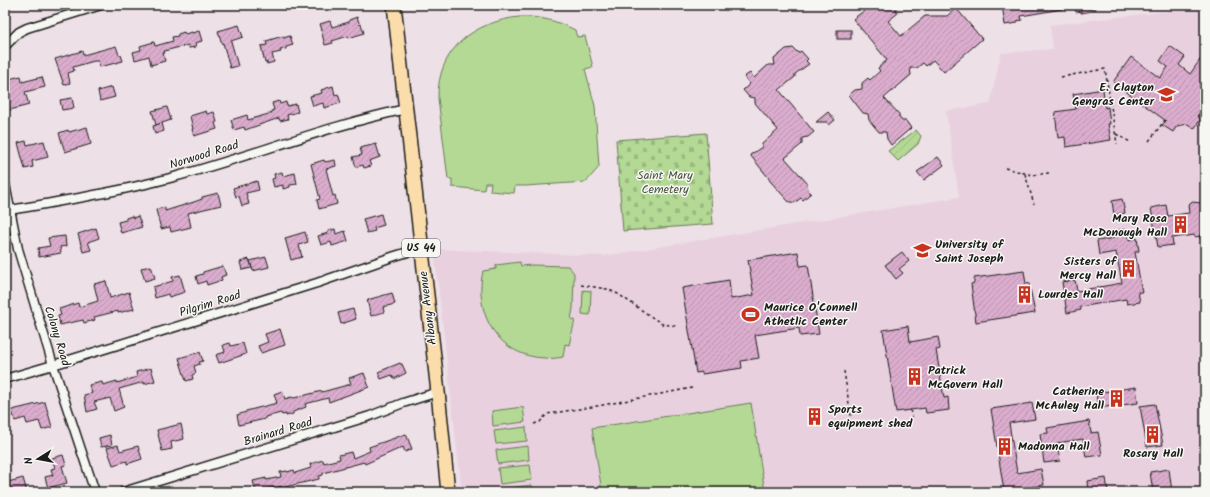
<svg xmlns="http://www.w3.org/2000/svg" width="1210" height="497" font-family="Kalam,sans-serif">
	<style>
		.built { fill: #e8d0df }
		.cemetery { fill: url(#cemetery-stones); stroke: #687a58 }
		.park { fill: #b4d995; stroke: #687a58 }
		.garden { fill: url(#garden-furrows); stroke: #687a58 }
		.building { fill: url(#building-hatch); stroke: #1c1c1c }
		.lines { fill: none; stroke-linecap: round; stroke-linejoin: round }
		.minor-casing { stroke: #1c1c1c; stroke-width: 11 }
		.trunk-casing { stroke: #1c1c1c; stroke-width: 16 }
		.path { stroke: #1c1c1c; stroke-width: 1.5; stroke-dasharray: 3 3; stroke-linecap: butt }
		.minor { stroke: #f6f6f2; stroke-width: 8 }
		.trunk { stroke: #fbddab; stroke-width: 13 }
		.labels { text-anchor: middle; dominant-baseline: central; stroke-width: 3; stroke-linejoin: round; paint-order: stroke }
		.shield { fill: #f6f6f2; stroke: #5d5d5c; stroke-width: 1 }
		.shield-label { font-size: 11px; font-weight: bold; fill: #1c1c1c }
		.poi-label { font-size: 12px; font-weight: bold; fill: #1c1c1c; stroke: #f6f6f2; text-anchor: start }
		.street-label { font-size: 12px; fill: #1c1c1c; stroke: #f6f6f2 }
		.park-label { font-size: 12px; fill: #4a5540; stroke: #f6f6f2 }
	</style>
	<defs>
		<pattern id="cemetery-stones" width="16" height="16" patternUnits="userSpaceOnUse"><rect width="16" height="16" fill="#b4d995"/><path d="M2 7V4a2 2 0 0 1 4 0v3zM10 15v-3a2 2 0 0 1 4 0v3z" fill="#9aba80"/></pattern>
		<pattern id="garden-furrows" width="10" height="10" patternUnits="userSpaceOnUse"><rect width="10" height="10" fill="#b4d995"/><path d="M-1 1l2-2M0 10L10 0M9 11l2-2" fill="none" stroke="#9aba80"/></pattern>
		<pattern id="building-hatch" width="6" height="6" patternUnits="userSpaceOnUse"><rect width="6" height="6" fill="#dbaccd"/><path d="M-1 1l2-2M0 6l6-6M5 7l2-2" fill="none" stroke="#bb93af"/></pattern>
	</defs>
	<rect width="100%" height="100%" fill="#eee0e7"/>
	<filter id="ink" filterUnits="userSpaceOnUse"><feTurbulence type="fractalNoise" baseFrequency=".025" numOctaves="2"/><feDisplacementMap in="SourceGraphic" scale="8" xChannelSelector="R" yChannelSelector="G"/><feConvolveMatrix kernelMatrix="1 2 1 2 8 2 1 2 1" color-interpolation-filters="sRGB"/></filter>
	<g filter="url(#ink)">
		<path class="built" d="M1205,7v485h-743l-28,-243 170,7 355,-59 -13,-86 44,-7 11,-51 52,-4 -3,-24z"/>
		<path class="cemetery" d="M706,133l7,91 -90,7 -7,-91z"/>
		<g class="park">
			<path d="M519,17c21,-1 38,4 56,13l2,7 8,-1 8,31 -8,2 10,37 4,61 -13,15 -61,4h-10l-1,7 -24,-2 1,-8h-6l-1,7 -32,-3v-8h-4l-10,-81c-1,-49 36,-76 81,-81z"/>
			<path d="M520,262l1,4 10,-1 37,1 6,7 -1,36 -2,10 4,1 -6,25 -4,-1 -2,13c-6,1 -12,2 -18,1 -46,-1 -72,-44 -62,-87l13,-2v-4z"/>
			<path d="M583,290l8,1 -1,24 -8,-1z"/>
			<path d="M751,403l14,89h-163l-10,-64z"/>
			<path d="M523,407l2,15 -32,4 -1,-15z"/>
			<path d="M526,427l1,14 -31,3 -2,-13z"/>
			<path d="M528,446l1,14 -31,4 -2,-14z"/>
			<path d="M530,465l2,15 -32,4 -2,-16z"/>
			<path d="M532,485l1,7h-32l-1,-3z"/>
		</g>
		<path class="garden" d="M916,130l5,6 -3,8 -20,17 -10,-10z"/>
		<g class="building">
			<path d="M868,5h32l-5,4 3,4 -10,8 13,15 24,-20h22l9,-8 26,31 -38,33 -11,-12 -7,6 -3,-3 -6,5h-7l1,7 -27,23 15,16v3l3,4h4l5,7 -20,17 -4,-6 -1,-7h-7l-10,-12 -1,-6 -5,-1 -14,-18 6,-5 7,-1v-6l6,-5 2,2 10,-9 -2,-3 9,-8 -34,-41 12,-9v-3z"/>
			<path d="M1002,5h59l1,4 -41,7 1,4 -5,1v2l-12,2z"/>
			<path d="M1074,5h21l1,4h-4l1,2 -12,2v-2l-5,1z"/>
			<path d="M357,17l3,8 1,-1 3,9 -15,5 -1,-2 -16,5 1,2 -8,2 -4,-15h1l-2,-6 10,-3 2,6 17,-5v-2z"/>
			<path d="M239,25l4,12 -12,4 7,25 -8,2 -7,-25 -1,1 -4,-13z"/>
			<rect x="837" y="30" width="14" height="9"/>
			<path d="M199,31l3,10 -7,2 1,4 -7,1 -1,-3 -24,6 1,2h-2l2,8 -14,4 -2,-9 -14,4 -2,-8 8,-2 -1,-4 14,-4 1,4 18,-5 -1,-4 6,-1v-2l6,-2 1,2 7,-2v1z"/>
			<path d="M283,36v2l7,-2 3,9 -7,2v2l-6,1 1,2 -9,2 2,8 -7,2v-2l-2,1 -4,-17 6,-1 -1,-4z"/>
			<path d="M116,46l3,9h2l2,6 -23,6 -2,-6h-4l-21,6 1,4 -6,2 2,10 -6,2 -9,-26 27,-8 1,4z"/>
			<path d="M1170,46l15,11 -6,8 11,9 15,-21v53l-8,10 4,3 -7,10 -6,-5 -11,2 -4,6 -11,-7 4,-4 -53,-39 18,-25 29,21 8,-11 -8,-6z"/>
			<path d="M793,48l5,5 3,-2 7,8 -2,2 3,3 -14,10v3l-16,13 35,42 -6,5 -6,1v6l-17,14 22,25 1,7 3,3 -8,7 -2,-2 -7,5 -2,-1h-3l-19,-21 -2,-4 -18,-22 12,-8v-3l16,-14 -23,-27v-5l-6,-1 -6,-7 7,-6 -6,-7 6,-4 4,5 14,-13h7l-1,-6 12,-10z"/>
			<path d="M21,76l1,6 20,-5 3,10 -20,5 4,13 -19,5 -2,-7 1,-1 -2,-7 2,-1 -4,-14z"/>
			<path d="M333,86l2,9 3,-1 3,9 -17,5 -1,-5 -10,3 -3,-10 12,-3 -1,-3z"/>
			<path d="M112,87l3,10 -15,4 -2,-10z"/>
			<path d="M1103,89l2,19 3,-1 2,17h-2l3,16 -45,7 -1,-10 -7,1 -3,-26 21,-3 -3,-15z"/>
			<path d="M72,98l2,10 -12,2 -2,-10z"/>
			<path d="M279,101l1,3 6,-2 1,4 9,-2 2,8 -11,3 1,4 -8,2 -1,-3 -34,12 -1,-3 -10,3 -3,-10 16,-5 1,5 24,-7 -1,-2 3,-1 -2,-7z"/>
			<path d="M167,107l4,13 -15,5 -4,-14z"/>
			<path d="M206,111l1,3 7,-2 3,10 -2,1 2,6 -23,7 -2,-7h1l-3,-13z"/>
			<path d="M828,112l7,8 -6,5 -2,-3h-11z"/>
			<path d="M162,123l2,8 -9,3 -2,-8z"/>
			<path d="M87,127l4,17 -26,8 -6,-19 9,-3 1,2z"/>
			<path d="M26,141l1,4 17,-4 4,16 -16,4 1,6 -8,2 -7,-26z"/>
			<path d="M376,144l4,13 -11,4 2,5 -7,2 -1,-3 -7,2 -3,-10 9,-2 -2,-7z"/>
			<path d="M938,157l6,8 -20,15 -7,-8z"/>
			<path d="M324,160l1,2 10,-2 1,6 -10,3 7,27 2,-1 2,9 -18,5 -2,-9 3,-1 -9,-35z"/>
			<path d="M282,172l1,4 12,-3 2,11 -7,1v2l-7,2v-4l-9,2 -2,-8 3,-1 -1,-4z"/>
			<path d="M257,181l2,9 -13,3 3,11 -7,2 -3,-10 -3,1 -3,-9z"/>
			<path d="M218,193l3,12 -33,8 3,14 -20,5 -1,-5 -9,2 -5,-19 9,-3v4l29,-9 8,-3v-2z"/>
			<path d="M1122,199l3,14 -11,2 -2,-14z"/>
			<path d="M1191,202l12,1 2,9v23l-10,2 -1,-2 -22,3 1,7 -15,2 -7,-39 15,-3 2,11 21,-3 -1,-8z"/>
			<path d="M381,214l3,11 -10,3 1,3 -8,2 -4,-14z"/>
			<path d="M132,216l1,2 5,-2 4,11 -21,6 -3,-11 8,-2v-2z"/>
			<path d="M96,228l3,10 -11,4 3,8 -8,2 -5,-18z"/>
			<path d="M335,229l1,5 9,-3 3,10 -16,5 -1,-4 -10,3 -3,-9 10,-3v-2z"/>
			<path d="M1127,229l2,11 8,-2 2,13 -4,1 7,40h-4l2,10 -13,2 -1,-5 -46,8 1,3 -14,3 -5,-31 13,-2 2,11 45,-8 -6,-31 -17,3 -2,-14 17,-3 -2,-7z"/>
			<path d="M305,232l3,10 -9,3 3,12 -11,3 -6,-22z"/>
			<path d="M65,236l1,10 -6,1 1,6 -22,4 -1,-9 12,-2 -2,-8z"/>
			<path d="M798,252l2,14 8,-1 11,69 -19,2 -1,-8 -44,7 4,23 -18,3 1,7 -40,6v-2l-6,1 -14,-85 47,-8 2,19 23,-4 -6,-35z"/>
			<path d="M902,252l7,9 -10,8 4,4 -7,6 -11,-14z"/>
			<path d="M266,257l3,10 -16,4 -3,-10z"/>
			<path d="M249,259l3,9 -10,2 -2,-8z"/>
			<path d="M151,266l4,12 -10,3 -4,-13z"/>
			<path d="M223,266l3,9 -5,2 1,3 -15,5 -1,-4 -8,3 -2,-8 7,-2v-2z"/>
			<path d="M1024,271l2,13 3,-1 6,30 -59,9 -5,-38 3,-1v-5z"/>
			<path d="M180,275l5,17 -16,5 -1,-3 -13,4 -2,-11 20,-6 -1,-4z"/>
			<path d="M106,281l4,17 19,-6 5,17 -16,4v-2l-24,6 1,3 -11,3 -1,-3 -23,5 -2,-9 3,-1 -2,-6 19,-6 1,4 19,-6 -4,-17z"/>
			<path d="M392,293l3,11 -12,3 1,5 -13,4 -4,-16z"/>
			<path d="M353,309l3,10 -15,5 -3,-11z"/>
			<path d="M908,326l2,16 28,-5 2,12 -4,1 8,48 4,-1 1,13 -23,3 -1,-5 -29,4 -13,-82z"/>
			<path d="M280,329l5,16 -24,8 -3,-7 10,-4 -3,-8z"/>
			<path d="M230,343l1,3 12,-3 3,11 -27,9 -3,-8 9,-3 -2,-7z"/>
			<path d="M200,352l3,9 -4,1 1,2 -6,2 2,7 -4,2 1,4 -7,2 -7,-23z"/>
			<path d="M400,363v1h2l4,9 -12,6 -2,-4 -11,4 -3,-7z"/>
			<path d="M151,368l4,13 -11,3v-2l-25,7 5,18 -10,4 -4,-13 -16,4 3,7 -10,3 -3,-17 8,-2 -3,-8 13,-3 1,3 14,-4v2l20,-6 -1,-5z"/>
			<path d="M364,373l5,14 -40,15 -1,-4 -23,6 1,3 -13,5v2l-7,2v-2l-4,1 -1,-2 -16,4v2l-26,6 -2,-10 9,-3v-1l31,-8 -3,-9 8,-3 3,8 6,-2 3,1 28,-7v1l29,-8 -2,-6z"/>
			<path d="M1136,387l2,16 -40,5 -2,-15z"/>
			<path d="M45,402l7,25 -10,3 -3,-9 -12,3 -2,-6 -10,3 -3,-11z"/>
			<path d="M1032,403l3,16 -26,4 8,50 24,-4 3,16 -40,6 -13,-82z"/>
			<path d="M1155,404l8,41 -16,2 -7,-41z"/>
			<path d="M819,411l1,9 -8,1 -1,-9z"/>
			<path d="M1089,421l2,12 7,-1 4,23 -16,2 -3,-18 -26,4 3,18 -16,2 -4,-29 8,-1 -1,-5z"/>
			<path d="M181,424l3,15 -13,3 1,7 -10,2 -5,-21z"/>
			<path d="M406,434l6,15 -7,3 -2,-5 -38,17 -1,-2 -41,11v2l-4,1v3l-38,9v-2l-6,2v-1l-19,5 -3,-11 13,-3v2l15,-3 -1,-5 7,-1v1l7,-2 1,3 16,-5 -1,-4 13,-4 1,3 16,-4 -1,-4 12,-3 2,6 17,-7 -1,-4z"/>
			<path d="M110,435l2,10 -11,2 -2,-9z"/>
			<path d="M118,445l2,6 18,-5 4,13 -15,5v-3l-14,4 -6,-17z"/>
			<path d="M63,455l3,10 -4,1 5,17 -19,5 -3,-11 8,-2 -2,-6 4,-1 -3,-10z"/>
			<path d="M1169,469l3,23h-19l-3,-20z"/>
			<path d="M23,478l4,14h-16l-3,-10z"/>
			<path d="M1106,478l2,14h-20l-1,-11z"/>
		</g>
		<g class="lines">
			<defs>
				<g id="minor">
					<path d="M5,46l14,-14 8,-4 74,-23"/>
					<path d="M5,184l13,65 35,116 42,127"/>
					<path d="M5,211c57,-10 113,-19 169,-34 77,-21 153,-51 232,-68"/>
					<path d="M5,379l48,-14 264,-82 78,-27 26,-8"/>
					<path d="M123,492l247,-76 33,-13 35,-11"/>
				</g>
				<path id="trunk" d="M394,5l44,387 10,100"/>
			</defs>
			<use href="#minor" class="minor-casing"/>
			<use href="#trunk" class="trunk-casing"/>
			<g class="path">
				<path d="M1061,77l44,-8 12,75"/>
				<path d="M1198,115l7,5"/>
				<path d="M1116,134l14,8"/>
				<path d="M1149,141l16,-21"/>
				<path d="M1005,168l27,7 17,-2"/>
				<path d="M1025,174l9,30"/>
				<path d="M1200,236l3,17"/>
				<path d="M581,285l26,4 11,5 44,30 16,2"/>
				<path d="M844,371l7,46"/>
				<path d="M910,410l2,7"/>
				<path d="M534,424l6,-2 7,-8 45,-7 100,-19"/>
			</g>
			<use href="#minor" class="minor"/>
			<use href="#trunk" class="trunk"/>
		</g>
	</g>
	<defs>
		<symbol id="school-bare" viewBox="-9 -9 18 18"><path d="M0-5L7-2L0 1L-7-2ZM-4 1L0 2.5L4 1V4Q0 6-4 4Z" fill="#c8321e" stroke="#f6f6f2" stroke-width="2.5" paint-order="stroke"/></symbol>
		<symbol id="building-bare" viewBox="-9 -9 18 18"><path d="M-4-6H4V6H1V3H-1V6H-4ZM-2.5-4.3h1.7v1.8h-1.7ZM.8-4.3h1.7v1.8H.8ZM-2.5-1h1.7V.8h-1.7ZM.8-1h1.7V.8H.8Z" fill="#c8321e" stroke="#f6f6f2" stroke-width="2.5" paint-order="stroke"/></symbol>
		<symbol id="university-bare" viewBox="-9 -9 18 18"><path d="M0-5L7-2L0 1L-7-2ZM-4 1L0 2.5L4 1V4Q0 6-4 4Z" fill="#c8321e" stroke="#f6f6f2" stroke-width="2.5" paint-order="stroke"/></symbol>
		<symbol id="stadium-bare" viewBox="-9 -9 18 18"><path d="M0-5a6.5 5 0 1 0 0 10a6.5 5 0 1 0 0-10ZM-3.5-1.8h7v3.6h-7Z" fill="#c8321e" stroke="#f6f6f2" stroke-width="2.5" paint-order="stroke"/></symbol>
	</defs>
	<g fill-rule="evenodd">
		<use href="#school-bare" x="1154" y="82" width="25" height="25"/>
		<use href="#building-bare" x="1168" y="212" width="25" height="25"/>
		<use href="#university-bare" x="910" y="238" width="25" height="25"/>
		<use href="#building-bare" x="1116" y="256" width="25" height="25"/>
		<use href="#building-bare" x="1012" y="282" width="25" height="25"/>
		<use href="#stadium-bare" x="738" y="302" width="25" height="25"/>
		<use href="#building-bare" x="902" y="364" width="25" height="25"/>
		<use href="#building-bare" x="1104" y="386" width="25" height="25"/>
		<use href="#building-bare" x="802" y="404" width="25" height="25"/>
		<use href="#building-bare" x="1140" y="422" width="25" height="25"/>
		<use href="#building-bare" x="992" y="434" width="25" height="25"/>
	</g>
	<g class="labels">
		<rect class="shield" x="402" y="239" width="38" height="18" rx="3"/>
		<g class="shield-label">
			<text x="421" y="248">US 44</text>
		</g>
		<g class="poi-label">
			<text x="1154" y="87" text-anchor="end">E. Clayton<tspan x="1154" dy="14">Gengras Center</tspan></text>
			<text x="1167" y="218" text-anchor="end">Mary Rosa<tspan x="1167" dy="14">McDonough Hall</tspan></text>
			<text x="935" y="244">University of<tspan x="935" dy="14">Saint Joseph</tspan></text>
			<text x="1116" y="261" text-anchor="end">Sisters of<tspan x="1116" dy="14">Mercy Hall</tspan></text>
			<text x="1038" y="294">Lourdes Hall</text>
			<text x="764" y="307">Maurice O'Connell<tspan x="764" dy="14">Athetlic Center</tspan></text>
			<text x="928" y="370">Patrick<tspan x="928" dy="14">McGovern Hall</tspan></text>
			<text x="1104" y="391" text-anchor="end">Catherine<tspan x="1104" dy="14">McAuley Hall</tspan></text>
			<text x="828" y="409">Sports<tspan x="828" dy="14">equipment shed</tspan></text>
			<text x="1018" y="446">Madonna Hall</text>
			<text x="1153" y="453" text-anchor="middle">Rosary Hall</text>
		</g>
		<g class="street-label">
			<text transform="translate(204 155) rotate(-17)">Norwood Road</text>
			<text transform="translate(210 304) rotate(-17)">Pilgrim Road</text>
			<text transform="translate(428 308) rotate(-97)">Albany Avenue</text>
			<text transform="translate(57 336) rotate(73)">Colony Road</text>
			<text transform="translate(278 432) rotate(-17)">Brainard Road</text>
		</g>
		<g class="park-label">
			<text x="665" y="175">Saint Mary<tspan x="665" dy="14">Cemetery</tspan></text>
		</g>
	</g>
	<rect width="1210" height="497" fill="none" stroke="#f6f6f2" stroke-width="20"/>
	<rect x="10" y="10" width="1190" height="477" fill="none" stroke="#1c1c1c" stroke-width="1.5" filter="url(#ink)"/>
	<g transform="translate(38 459) rotate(259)" stroke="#f6f6f2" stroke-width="3" paint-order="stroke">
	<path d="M0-3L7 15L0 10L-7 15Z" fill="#1c1c1c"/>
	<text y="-6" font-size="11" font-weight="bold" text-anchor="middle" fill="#1c1c1c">N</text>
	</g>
</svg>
